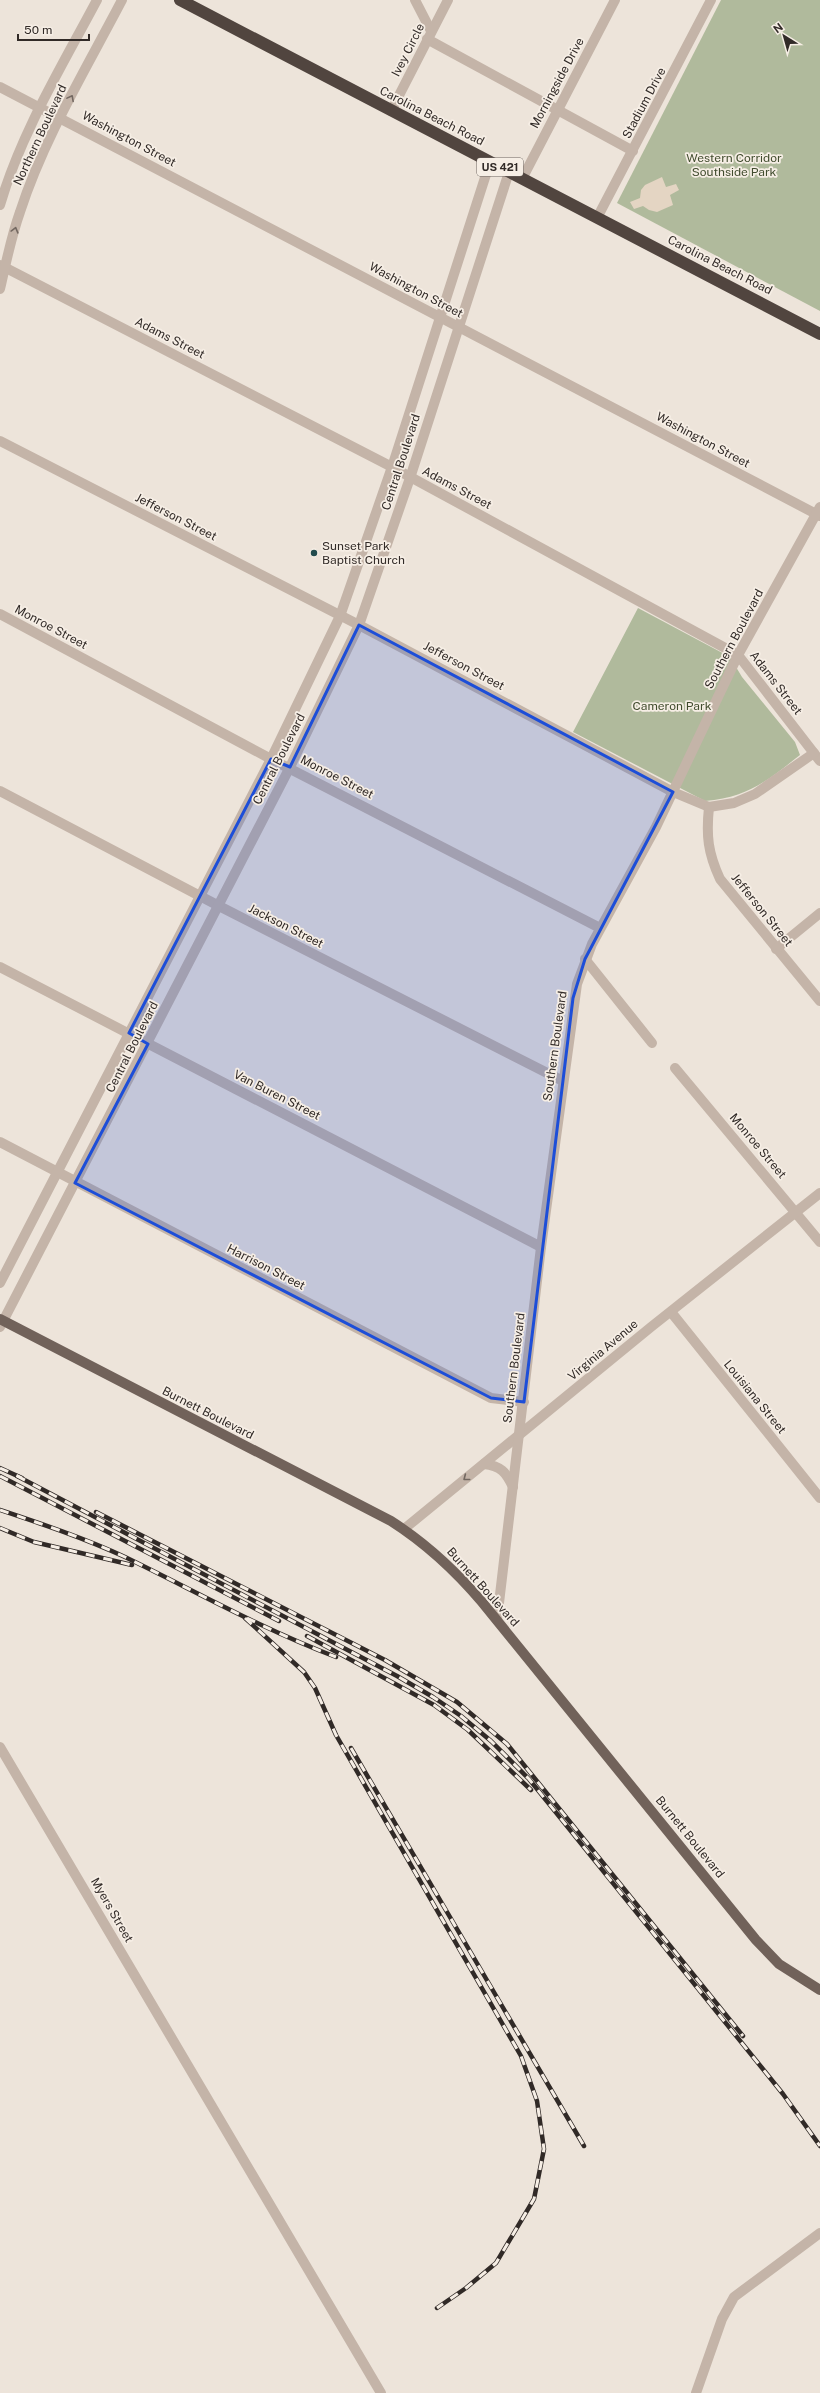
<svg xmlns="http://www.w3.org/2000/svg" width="820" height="2393" font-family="'Public Sans',sans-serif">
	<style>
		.green { fill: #b0ba9c }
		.plaza { fill: #e4d5c3 }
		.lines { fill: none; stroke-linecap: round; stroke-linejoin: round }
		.minor { stroke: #c4b4a8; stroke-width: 10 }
		.major { stroke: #71625a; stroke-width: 10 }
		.highway { stroke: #51453f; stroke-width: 12 }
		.rail-casing { stroke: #312a27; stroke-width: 4.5 }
		.rail { stroke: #f6eee5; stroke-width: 3; stroke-dasharray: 9; stroke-linecap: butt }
		.oneway { stroke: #736861 }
		.marked { fill: #1d4ed8; fill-opacity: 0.2; stroke: #1d4ed8; stroke-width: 3; stroke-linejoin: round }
		.poi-dot { fill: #224b4d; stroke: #f6eee5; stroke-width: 1.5 }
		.labels { text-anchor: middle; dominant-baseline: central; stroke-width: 3.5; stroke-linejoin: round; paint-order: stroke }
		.shield { fill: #f6eee5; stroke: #6c6560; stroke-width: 1 }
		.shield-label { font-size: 11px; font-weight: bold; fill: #312a27 }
		.street-label { font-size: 12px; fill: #312a27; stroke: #f6eee5 }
		.park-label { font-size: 12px; fill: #414c2e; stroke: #f6eee5 }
		.poi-label { font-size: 12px; fill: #312a27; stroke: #f6eee5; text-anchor: start }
	</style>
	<rect width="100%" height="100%" fill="#ede4da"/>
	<g class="green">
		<path d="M721,0h99v311l-203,-108z"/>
		<path d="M638,608l92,49 12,20 53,65 5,13c-33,26 -52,42 -95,46l-132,-69z"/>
	</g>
	<path class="plaza" d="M662,177l4,10 10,-3 3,6 -9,5 3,10 -16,7 -8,-2 -6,-4 -9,3 -4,-7 10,-4 1,-8 4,-5z"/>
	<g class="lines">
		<g class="minor">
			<path d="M415,0l16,31"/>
			<path d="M427,39l206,112"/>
			<path d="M0,87l820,429"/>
			<path d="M391,111l57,-111"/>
			<path d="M522,179l93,-179"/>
			<path d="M0,205c21,-72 62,-139 97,-205"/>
			<path d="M597,218l114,-218"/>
			<path d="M0,265l392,202 346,188 82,106"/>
			<path d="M0,289c6,-26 11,-52 20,-77 24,-74 66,-143 102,-212"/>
			<path d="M0,441l359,184 314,167 36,15"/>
			<path d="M0,614l271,145 329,169"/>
			<path d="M0,791l219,115 344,175"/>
			<path d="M709,807c-3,29 -1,46 11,72l100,122"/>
			<path d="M709,807l25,-4 21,-9 59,-41"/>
			<path d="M776,949l44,-36"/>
			<path d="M585,959l67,84"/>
			<path d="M0,967l541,280"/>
			<path d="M675,1068l145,174"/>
			<path d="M0,1142l491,256 33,4"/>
			<path d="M0,1283l271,-524 69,-143 52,-149 98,-305"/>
			<path d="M671,1312l149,186"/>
			<path d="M0,1327l290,-560 69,-142 51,-147 99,-306"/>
			<path d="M484,1464c17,2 22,8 29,23"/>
			<path d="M404,1529l247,-202 169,-134"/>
			<path d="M497,1620l44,-373 36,-263 15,-40 64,-117 82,-172 82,-148"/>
			<path d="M0,1747l381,646"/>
			<path d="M696,2393l26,-74 12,-22 86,-64"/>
		</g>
		<path class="major" d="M0,1319l391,202c36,23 63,48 91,81l274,338 23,24 41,26"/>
		<path class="highway" d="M180,0l640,334"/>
		<defs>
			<g id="rail">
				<path d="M0,1468l22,10"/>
				<path d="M0,1476l279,145"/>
				<path d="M17,1476l380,200 36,21 28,19 30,25 38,38 254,315 37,52"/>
				<path d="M0,1510c42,14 84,28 125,47 70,34 137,72 211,100"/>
				<path d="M96,1512l289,148 72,42 50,42 236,292"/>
				<path d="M0,1528l34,14 98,23"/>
				<path d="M245,1618l59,54 11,16 21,47 185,321 16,45 7,48 -10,50 -38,64 -30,25 -29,20"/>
				<path d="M307,1636l127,69 34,25 63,60"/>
				<path d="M351,1748l233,398"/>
			</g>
		</defs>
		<use href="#rail" class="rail-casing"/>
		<use href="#rail" class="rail"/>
	</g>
	<defs><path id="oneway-chevron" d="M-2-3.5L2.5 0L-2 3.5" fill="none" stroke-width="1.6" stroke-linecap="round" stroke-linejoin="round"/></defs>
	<g class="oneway">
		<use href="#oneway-chevron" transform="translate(71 98) rotate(-62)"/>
		<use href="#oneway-chevron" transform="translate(15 230) rotate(-75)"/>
		<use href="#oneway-chevron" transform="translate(466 1478) rotate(142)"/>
	</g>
	<path class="marked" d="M359,625l314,167 -88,167 -12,39 -49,404 -33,-4 -416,-215 73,-139 -19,-11 142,-274 19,8z"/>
	<circle class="poi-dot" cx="314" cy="553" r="4"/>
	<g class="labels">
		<rect class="shield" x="477" y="158" width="46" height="18" rx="3"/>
		<g class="shield-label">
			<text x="500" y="167">US 421</text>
		</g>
		<g class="street-label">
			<text transform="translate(408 50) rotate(-63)">Ivey Circle</text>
			<text transform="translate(557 83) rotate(-62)">Morningside Drive</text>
			<text transform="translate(644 103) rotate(-62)">Stadium Drive</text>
			<text transform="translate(432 116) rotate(27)">Carolina Beach Road</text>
			<text transform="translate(40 135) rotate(-65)">Northern Boulevard</text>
			<text transform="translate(129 139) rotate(28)">Washington Street</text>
			<text transform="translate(720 265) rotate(27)">Carolina Beach Road</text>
			<text transform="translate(416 290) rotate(28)">Washington Street</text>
			<text transform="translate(170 338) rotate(27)">Adams Street</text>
			<text transform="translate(703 440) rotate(28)">Washington Street</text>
			<text transform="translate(401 462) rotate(-72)">Central Boulevard</text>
			<text transform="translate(457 488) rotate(28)">Adams Street</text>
			<text transform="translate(176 517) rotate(27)">Jefferson Street</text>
			<text transform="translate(51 627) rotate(28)">Monroe Street</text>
			<text transform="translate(734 639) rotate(-62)">Southern Boulevard</text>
			<text transform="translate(464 666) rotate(28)">Jefferson Street</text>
			<text transform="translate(776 683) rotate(52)">Adams Street</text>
			<text transform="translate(279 759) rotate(-63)">Central Boulevard</text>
			<text transform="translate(337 777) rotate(27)">Monroe Street</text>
			<text transform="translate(762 910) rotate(51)">Jefferson Street</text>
			<text transform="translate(286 926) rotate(27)">Jackson Street</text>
			<text transform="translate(555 1046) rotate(-82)">Southern Boulevard</text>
			<text transform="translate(132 1047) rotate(-63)">Central Boulevard</text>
			<text transform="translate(277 1095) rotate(27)">Van Buren Street</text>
			<text transform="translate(758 1146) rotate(50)">Monroe Street</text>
			<text transform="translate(266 1267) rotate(27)">Harrison Street</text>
			<text transform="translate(603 1350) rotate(-40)">Virginia Avenue</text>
			<text transform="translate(514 1368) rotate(-83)">Southern Boulevard</text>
			<text transform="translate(755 1397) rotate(51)">Louisiana Street</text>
			<text transform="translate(208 1413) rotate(27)">Burnett Boulevard</text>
			<text transform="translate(483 1587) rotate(48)">Burnett Boulevard</text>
			<text transform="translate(690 1837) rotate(51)">Burnett Boulevard</text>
			<text transform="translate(112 1910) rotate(60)">Myers Street</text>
		</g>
		<g class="park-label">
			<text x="734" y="158">Western Corridor<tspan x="734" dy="14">Southside Park</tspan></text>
			<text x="672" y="706">Cameron Park</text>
		</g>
		<g class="poi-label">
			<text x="322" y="546">Sunset Park<tspan x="322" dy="14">Baptist Church</tspan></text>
		</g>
	</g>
	<g transform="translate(784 36) rotate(323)" stroke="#f6eee5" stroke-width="3" paint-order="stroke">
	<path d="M0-3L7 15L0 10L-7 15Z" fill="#312a27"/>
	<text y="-6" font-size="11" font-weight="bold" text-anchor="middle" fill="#312a27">N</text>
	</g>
	<path d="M18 34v6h71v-6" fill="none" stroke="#312a27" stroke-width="2"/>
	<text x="24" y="34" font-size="12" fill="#312a27" stroke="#f6eee5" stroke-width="3" paint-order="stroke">50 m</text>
</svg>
